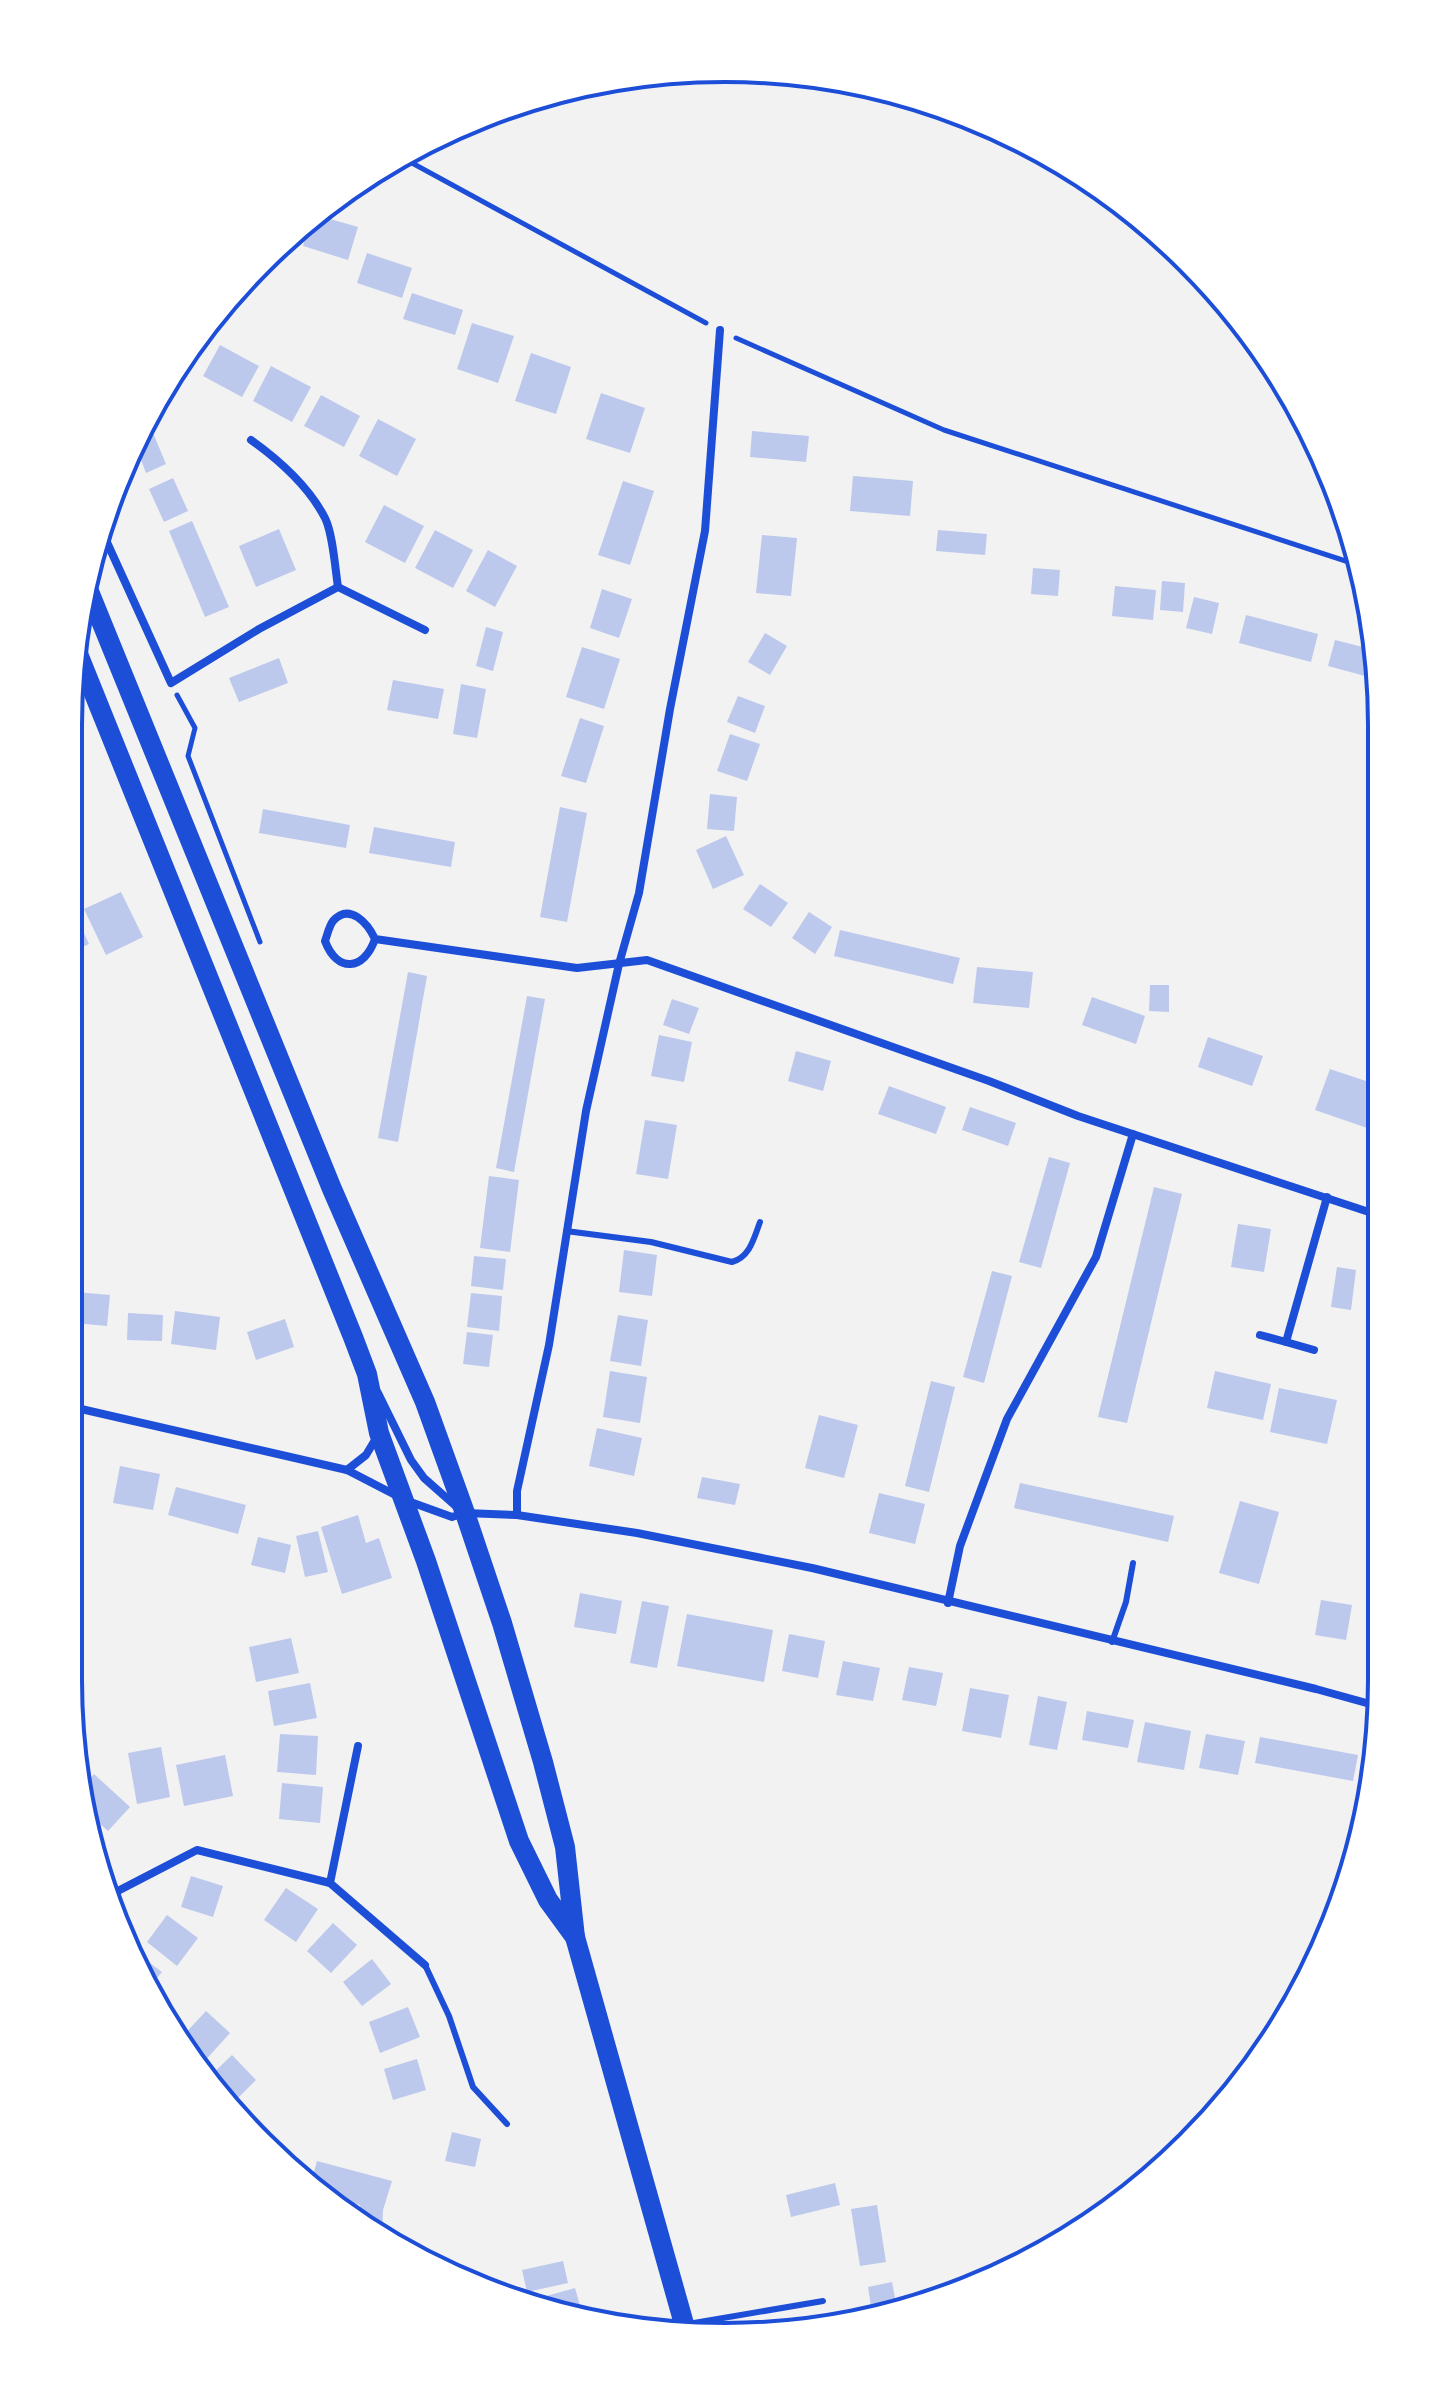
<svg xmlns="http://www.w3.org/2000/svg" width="1450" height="2405" font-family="Quicksand,sans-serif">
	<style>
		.building { fill: #bdc9ec }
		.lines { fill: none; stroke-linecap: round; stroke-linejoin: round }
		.path { stroke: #1d4ed8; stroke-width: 5 }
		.service { stroke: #1d4ed8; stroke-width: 6 }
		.minor { stroke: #1d4ed8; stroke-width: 8 }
		.primary { stroke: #1d4ed8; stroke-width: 20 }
		.rim { fill: none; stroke: #1d4ed8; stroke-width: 4 }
	</style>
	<rect width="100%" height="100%" fill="#f2f2f2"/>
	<g class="building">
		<path d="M316,215l42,12 -10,33 -45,-14 7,-26z"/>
		<path d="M367,253l45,15 -10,30 -45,-15z"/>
		<path d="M412,293l51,17 -8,25 -52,-16z"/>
		<path d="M472,323l42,13 -16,47 -41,-14z"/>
		<path d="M220,345l39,21 -17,31 -39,-21z"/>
		<path d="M531,353l40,14 -15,47 -41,-13z"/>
		<path d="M271,366l40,21 -19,35 -39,-21z"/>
		<path d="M601,393l44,15 -15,45 -44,-14z"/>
		<path d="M321,395l39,21 -16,31 -40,-21z"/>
		<path d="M378,419l38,20 -19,37 -38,-20z"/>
		<path d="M151,428l15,36 -20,9 -10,-26 7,-15z"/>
		<path d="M752,431l57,5 -3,26 -56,-5z"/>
		<path d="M853,476l60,5 -3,35 -60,-5z"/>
		<path d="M173,478l15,33 -24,11 -15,-33z"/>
		<path d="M623,481l31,10 -24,74 -32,-10z"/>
		<path d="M384,505l40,21 -19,37 -40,-21z"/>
		<path d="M192,521l37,86 -24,10 -36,-86z"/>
		<path d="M279,529l17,41 -40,17 -17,-41z"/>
		<path d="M435,530l38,20 -20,38 -38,-20z"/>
		<path d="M938,530l49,4 -2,21 -49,-4z"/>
		<path d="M762,535l35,3 -6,58 -35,-3z"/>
		<path d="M488,550l29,16 -22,41 -29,-16z"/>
		<path d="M1033,568l27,2 -2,26 -27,-2z"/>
		<path d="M1162,581l23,2 -2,29 -23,-2z"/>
		<path d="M1115,586l41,4 -3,30 -41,-4z"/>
		<path d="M602,589l30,10 -13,39 -29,-10z"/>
		<path d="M1194,597l25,6 -7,31 -26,-6z"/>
		<path d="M1246,615l72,19 -7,28 -72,-19z"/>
		<path d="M486,627l17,5 -10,39 -17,-5z"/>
		<path d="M765,633l22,13 -17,29 -22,-13z"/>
		<path d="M1335,640l40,10 5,30 -52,-14z"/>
		<path d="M582,647l38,12 -16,50 -38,-12z"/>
		<path d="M279,658l9,25 -49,19 -10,-24z"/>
		<path d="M393,680l51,9 -6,30 -51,-9z"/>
		<path d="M461,684l25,5 -9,49 -24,-4z"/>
		<path d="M738,696l27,10 -10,27 -28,-11z"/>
		<path d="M580,718l24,8 -18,57 -25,-7z"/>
		<path d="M730,734l30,10 -13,37 -30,-10z"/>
		<path d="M710,794l27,3 -3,34 -27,-2z"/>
		<path d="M560,807l27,6 -20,109 -27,-5z"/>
		<path d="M263,809l87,16 -4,23 -87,-15z"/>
		<path d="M374,827l81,15 -4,25 -82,-14z"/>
		<path d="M726,836l18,39 -31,14 -17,-39z"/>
		<path d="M760,884l28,19 -17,24 -28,-18z"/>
		<path d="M121,892l22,45 -37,18 -22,-46z"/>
		<path d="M809,912l23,15 -17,27 -23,-16z"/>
		<path d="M76,916l13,28 -20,9v-34z"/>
		<path d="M840,930l120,28 -7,26 -119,-28z"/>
		<path d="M977,967l56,5 -4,36 -56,-5z"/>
		<path d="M408,972l19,4 -29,166 -20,-4z"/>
		<path d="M1150,985h19v27l-20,-1z"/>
		<path d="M527,996l18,3 -31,173 -18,-4z"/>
		<path d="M1092,997l53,19 -9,28 -54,-19z"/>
		<path d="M672,999l27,9 -10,26 -26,-9z"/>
		<path d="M659,1035l33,7 -8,40 -33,-6z"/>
		<path d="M1208,1037l55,19 -11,30 -54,-19z"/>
		<path d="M796,1051l35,10 -8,30 -35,-10z"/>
		<path d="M1330,1069l51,17v12l-11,31 -55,-19z"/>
		<path d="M889,1086l57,21 -10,27 -58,-20z"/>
		<path d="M970,1107l46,16 -8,23 -46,-16z"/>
		<path d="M645,1120l32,5 -9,54 -32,-5z"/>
		<path d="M1049,1157l21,6 -29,105 -22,-6z"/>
		<path d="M489,1176l30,4 -9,72 -30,-4z"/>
		<path d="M1154,1187l28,7 -55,229 -29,-6z"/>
		<path d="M1238,1224l33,5 -7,43 -33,-5z"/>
		<path d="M624,1250l33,5 -5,41 -33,-4z"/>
		<path d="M474,1256l32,3 -3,31 -32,-4z"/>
		<path d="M1337,1267l19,3 -5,40 -20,-3z"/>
		<path d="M992,1271l20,5 -28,107 -21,-6z"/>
		<path d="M1377,1282l4,1v34l-9,-1z"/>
		<path d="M76,1292l34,3 -3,31 -33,-3z"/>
		<path d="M471,1293l31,3 -3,35 -32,-4z"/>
		<path d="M175,1311l45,6 -4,33 -45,-6z"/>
		<path d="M128,1313l35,2 -1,26 -35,-1z"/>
		<path d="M618,1315l30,5 -7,46 -31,-5z"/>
		<path d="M285,1319l9,28 -38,13 -9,-28z"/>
		<path d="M467,1332l26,3 -4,32 -26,-3z"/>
		<path d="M610,1371l37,6 -7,46 -37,-6z"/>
		<path d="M1215,1371l56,13 -8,36 -56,-12z"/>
		<path d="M931,1381l24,6 -26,105 -24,-6z"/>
		<path d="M1279,1388l58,12 -10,44 -57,-12z"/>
		<path d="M819,1415l39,10 -14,53 -39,-10z"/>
		<path d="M597,1428l45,10 -8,38 -45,-10z"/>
		<path d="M120,1466l40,8 -7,36 -40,-7z"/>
		<path d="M68,1473l8,1 -6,31h-2z"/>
		<path d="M702,1477l38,7 -5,21 -38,-7z"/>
		<path d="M1020,1483l154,33 -6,26 -154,-34z"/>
		<path d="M176,1487l70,18 -8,29 -70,-19z"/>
		<path d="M879,1493l46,11 -10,40 -46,-11z"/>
		<path d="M1240,1501l39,11 -20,72 -40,-11z"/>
		<path d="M358,1515l8,28 13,-5 13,40 -50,16 -21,-67z"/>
		<path d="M318,1531l10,41 -23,5 -9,-41z"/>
		<path d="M258,1537l33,8 -6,28 -34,-8z"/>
		<path d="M580,1593l42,8 -6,33 -42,-7z"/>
		<path d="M1321,1600l31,5 -6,35 -31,-5z"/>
		<path d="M642,1601l27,5 -12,62 -27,-5z"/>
		<path d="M687,1614l86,16 -9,52 -87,-16z"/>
		<path d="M789,1634l36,7 -7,37 -36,-7z"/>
		<path d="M291,1638l8,35 -43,9 -7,-35z"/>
		<path d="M843,1661l37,7 -7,33 -37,-6z"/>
		<path d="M909,1667l34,6 -7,33 -34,-6z"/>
		<path d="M310,1683l7,35 -43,8 -6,-35z"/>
		<path d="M970,1688l39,7 -8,43 -39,-7z"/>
		<path d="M1038,1696l29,6 -10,48 -28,-5z"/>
		<path d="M1087,1711l47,9 -6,28 -46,-8z"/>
		<path d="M1145,1722l46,9 -7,39 -47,-8z"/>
		<path d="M280,1734l38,2 -2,39 -39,-3z"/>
		<path d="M1206,1734l39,7 -7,34 -39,-7z"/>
		<path d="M1260,1737l98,18 -5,26 -98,-18z"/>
		<path d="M161,1747l9,50 -33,7 -9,-51z"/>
		<path d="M225,1755l8,41 -49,10 -8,-41z"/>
		<path d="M94,1774l36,33 -22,24 -18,-16 -5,-31z"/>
		<path d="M282,1783l41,4 -3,36 -41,-4z"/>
		<path d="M191,1876l32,10 -10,31 -32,-10z"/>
		<path d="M286,1888l32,21 -22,33 -32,-22z"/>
		<path d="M167,1915l31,23 -21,28 -30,-24z"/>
		<path d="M333,1923l24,22 -26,28 -24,-22z"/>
		<path d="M135,1952l27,20 -10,12z"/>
		<path d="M372,1959l19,25 -29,22 -19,-24z"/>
		<path d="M408,2007l12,30 -40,16 -11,-31z"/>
		<path d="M206,2011l24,22 -28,31 -13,-11 -8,-15z"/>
		<path d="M232,2055l24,25 -26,26 -25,-25z"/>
		<path d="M417,2059l9,31 -33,10 -9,-31z"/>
		<path d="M452,2132l29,7 -6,28 -30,-6z"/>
		<path d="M317,2161l75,20 -9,29 -1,22 -21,-11 -1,-16 -44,-13 -6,-6z"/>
		<path d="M835,2183l5,22 -49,12 -5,-22z"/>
		<path d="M877,2205l9,57 -26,4 -9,-57z"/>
		<path d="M563,2261l5,22 -41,9 -5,-22z"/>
		<path d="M892,2282l5,27 -25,4 -4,-26z"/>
		<path d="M575,2288l7,25 -44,-7 -2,-7z"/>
	</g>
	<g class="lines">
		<g class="path">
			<path d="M401,157l305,166"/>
			<path d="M736,338l208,92 417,136"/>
			<path d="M177,695l18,33 -7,28 72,186"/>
		</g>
		<g class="service">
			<path d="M566,1231l85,11 81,20c18,-5 22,-24 28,-40"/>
			<path d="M1112,1642l14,-40 7,-39"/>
			<path d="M425,1965l24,51 24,71 34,37"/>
			<path d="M688,2324l135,-23"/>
		</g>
		<g class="minor">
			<path d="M251,440c28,20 58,47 74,78 8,16 10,50 13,69"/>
			<path d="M100,527l71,156 88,-54 79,-42 87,43"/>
			<path d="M375,939c-7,-15 -25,-37 -42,-18 -4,5 -6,15 -8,20 12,32 39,30 50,-2l202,29 70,-8 342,121 89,35 303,100"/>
			<path d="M1260,1335l26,7"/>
			<path d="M1314,1350l-28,-8 41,-145"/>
			<path d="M378,1393l33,67 13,18 34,30"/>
			<path d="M68,1406l279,64 58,30 47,17 13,-4 52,2 120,18 175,35 504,121 65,18"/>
			<path d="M347,1470l19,-15 12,-20"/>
			<path d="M517,1515v-24l32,-146 37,-234 33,-147 20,-71 31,-184 35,-178 15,-201"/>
			<path d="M948,1603l12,-57 47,-127 89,-162 37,-123"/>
			<path d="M330,1883l28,-137"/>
			<path d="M107,1899l5,-5 85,-44 133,33 95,82"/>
		</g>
		<g class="primary">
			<path d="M88,589l244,600 93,213 40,111 37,110 41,139 22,85 10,90 111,394"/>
			<path d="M76,649l277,688 14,37 12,59 47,128 93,280 29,59 27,37"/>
		</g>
	</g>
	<path d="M0 0H1450V2405H0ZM725 82H725A643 643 0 0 1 1368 725V1680A643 643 0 0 1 725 2323H725A643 643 0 0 1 82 1680V725A643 643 0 0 1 725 82Z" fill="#fff" fill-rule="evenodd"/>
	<path class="rim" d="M725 82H725A643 643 0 0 1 1368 725V1680A643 643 0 0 1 725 2323H725A643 643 0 0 1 82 1680V725A643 643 0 0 1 725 82Z"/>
</svg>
